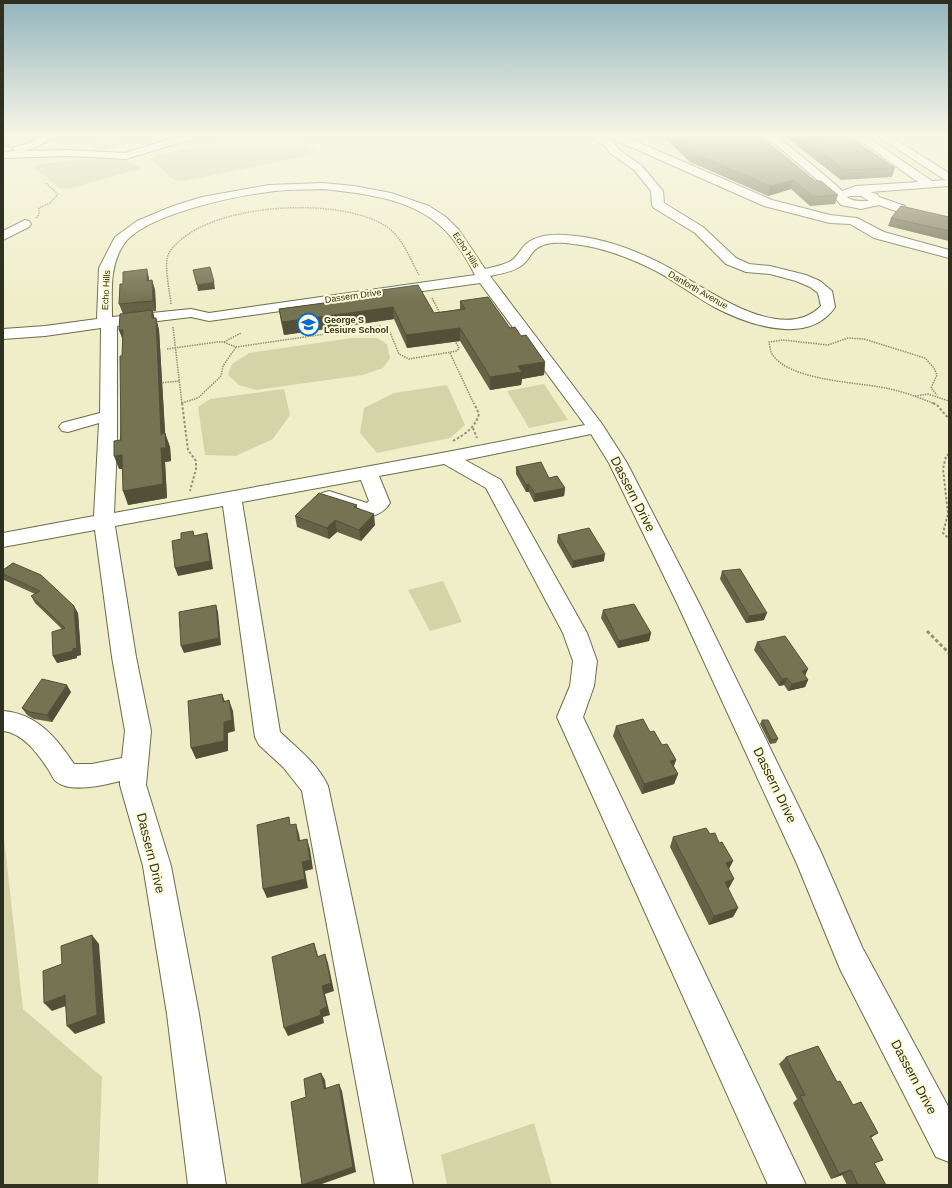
<svg xmlns="http://www.w3.org/2000/svg" width="952" height="1188" font-family="Helvetica,sans-serif">
	<style>
		.green { fill: #d5d4a9 }
		.lines { fill: none; stroke-linecap: round; stroke-linejoin: round }
		.minor-casing { stroke: #6d6c4a; stroke-width: 2 }
		.highway-casing { stroke: #6d6c4a; stroke-width: 2 }
		.path-far2 { stroke: #919076; stroke-width: 1.5; stroke-dasharray: 1.5 1; stroke-linecap: butt }
		.path-far1 { stroke: #919076; stroke-width: 2; stroke-dasharray: 2.5 2; stroke-linecap: butt }
		.path { stroke: #919076; stroke-width: 3; stroke-dasharray: 3.5 2.5; stroke-linecap: butt }
		.minor { fill: #fff; fill-rule: evenodd }
		.highway { fill: #fff; fill-rule: evenodd }
		.wall { fill: #656346 }
		.shaded-wall { fill: #525039 }
		.building { fill: #757351; stroke: #525039 }
		.labels { text-anchor: middle; dominant-baseline: central; stroke-width: 4; stroke-linejoin: round; paint-order: stroke }
		.far-street-label { font-size: 9px; fill: #303021; stroke: #fdfcd6 }
		.far-poi-label { font-size: 9px; font-weight: bold; fill: #303021; stroke: #fdfcd6; text-anchor: start }
		.near-street-label { font-size: 13px; fill: #303021; stroke: #fdfcd6 }
	</style>
	<rect width="100%" height="100%" fill="#f0eec9"/>
	<g class="green">
		<path d="M3,134h41l1,1 -23,11 -19,3z"/>
		<path d="M265,134h25l25,17 -4,4 -127,26 -10,-1 -23,-21 5,-4z"/>
		<path d="M111,139l15,3c-12,6 -22,9 -36,6z"/>
		<path d="M104,158l24,3 14,7 -71,20 -10,1 -29,-23 40,-6z"/>
		<path d="M352,338h25l10,6 3,14 -7,10 -20,7 -107,15 -17,-5 -11,-10 4,-11 17,-11z"/>
		<path d="M544,384l24,36 -39,8 -22,-37z"/>
		<path d="M447,385l18,40 -15,13 -73,15 -17,-20 4,-25 30,-15z"/>
		<path d="M284,389l6,26 -17,24 -37,17 -31,-1 -7,-48 12,-8z"/>
		<path d="M443,581l19,41 -32,9 -22,-41z"/>
		<path d="M3,829l20,180 79,68 -4,108h-95z"/>
		<path d="M534,1123l18,62h-105l-6,-30z"/>
	</g>
	<g class="lines">
		<defs>
			<g id="minor">
				<path d="M46,134h14l-26,14 -12,3 46,-1 57,3 61,-19h17l-1,2 -76,23 -58,-3 -65,2v-6l12,-1 -2,-2 1,-2 12,-3z"/>
				<path d="M587,134h13l13,8 5,7 24,17 21,25 1,12 39,24 33,31 13,6 21,2 36,9 14,6 12,10 3,16c-26,39 -86,18 -119,1 -21,-11 -39,-26 -60,-37 -26,-13 -53,-24 -83,-27 -13,-2 -31,-3 -40,8 -4,5 -6,10 -12,14 -9,6 -21,8 -31,10l112,148 25,39 72,140 121,247 42,97 87,161v54l-13,-5 -96,-188 -43,-105 -120,-261 -68,-140 -18,-29 -126,26 36,20 86,153 10,28 -3,25 -11,31 223,468h-38l-211,-468 13,-31 3,-25 -10,-28 -77,-145 -42,-24 -65,12 11,27c-5,8 -12,12 -21,14l-47,-16 -3,-4 3,-4 7,-2 38,12 2,-2 -8,-21 -119,22 38,230c17,16 38,32 48,54l85,399h-38l-73,-394 -19,-24 -24,-22 -4,-8 -32,-231 -108,20 21,131 15,74 -5,54 25,81 28,148 27,171h-38l-21,-171 -24,-148 -23,-81v-4c-15,4 -50,12 -63,1 -4,-2 -6,-9 -9,-13 -10,-15 -25,-36 -45,-38v-20c33,2 54,27 71,53h18l30,-6 3,-27 -13,-74 -17,-127 -92,17v-14l91,-17 5,-93 -31,9 -6,-1 -3,-4 3,-4 38,-10 1,-85 -56,8 -42,3v-10l42,-3 52,-7 2,-51 16,-31 22,-16 36,-15 29,-9 67,-12 54,-2 31,3 37,7 38,13 17,11 13,13 26,39c9,-2 18,-4 26,-8 6,-4 9,-11 14,-16 10,-10 28,-11 41,-10 31,2 62,12 90,26 41,19 122,88 165,45l-3,-13 -8,-6 -14,-6 -26,-7 -24,-2 -20,-8 -31,-31 -41,-25 -2,-3 -1,-14 -17,-21 -24,-17 -5,-7zM323,189c38,4 84,9 114,34 15,11 30,36 38,52l-266,38 -18,-4 -79,8c0,-26 -3,-51 12,-73 20,-29 110,-48 144,-52 18,-3 37,-2 55,-3zM480,283l105,142 -138,27 -333,61 3,-68v-119l74,-9 18,4z"/>
				<path d="M605,134h14l153,66 58,15 27,3 27,14 65,18v8l-75,-20 -24,-14 -20,-1 -66,-17 -158,-70z"/>
				<path d="M763,134h12l60,50 7,7 14,-5 62,-4 -67,-48h12l69,47 17,-1v6l-79,6 7,2 2,3 26,9 2,3 -2,3 -4,1 -22,-8 -18,4 -20,-4 -14,-17zM850,196h11l8,5c-7,0 -16,1 -22,-4z"/>
				<path d="M25,220l4,1 2,3 -2,3 -26,13v-9z"/>
			</g>
			<path id="highway" d="M875,134h12l62,39v8l-4,-1z"/>
		</defs>
		<use href="#minor" class="minor-casing"/>
		<use href="#highway" class="highway-casing"/>
		<g class="path-far2">
			<path d="M100,143l16,-9"/>
			<path d="M36,218l3,-3v-7l11,-5 8,-9 -12,-11"/>
			<path d="M432,298l9,17"/>
			<path d="M171,304c-1,-12 -8,-41 -2,-51 32,-51 172,-58 218,-26 16,11 23,32 32,48"/>
			<path d="M173,327l9,77"/>
			<path d="M224,342l17,-9"/>
			<path d="M167,349l50,-7h6l13,5 144,-21 9,4 10,24 10,5 48,-8 2,-3 -5,-9"/>
			<path d="M450,353l24,51"/>
			<path d="M160,383l20,-2"/>
			<path d="M915,396l13,-2 21,7"/>
			<path d="M182,403l16,-5 23,-22 2,-10 13,-19"/>
			<path d="M935,404c-17,-7 -36,-14 -55,-17 -28,-5 -91,-7 -108,-33 -2,-3 -2,-8 -3,-12l14,-2 45,5 20,-7 16,1 61,19 9,10 3,7 -6,13 6,7"/>
		</g>
		<g class="path-far1">
			<path d="M182,403l6,47 8,11v8l-6,22"/>
			<path d="M933,403l4,2 12,14"/>
			<path d="M473,428l4,10"/>
			<path d="M453,441c12,-7 22,-13 26,-27l-5,-11"/>
			<path d="M949,454l-3,2 -3,13 5,45 -5,19 6,6"/>
		</g>
		<path class="path" d="M927,631l22,22"/>
		<use href="#minor" class="minor"/>
		<use href="#highway" class="highway"/>
	</g>
	<g class="wall">
		<path d="M655,134h103l57,47 23,14 -3,9 -25,2 -19,-17 -23,7 -78,-34 -26,-25h-7z"/>
		<path d="M782,134h66v2l47,32 -3,9 -51,3z"/>
		<path d="M949,217v24l-61,-15 3,-8z"/>
		<path d="M149,278v2h3l3,10 1,21h-3l1,7h2l3,12 6,104v-1l5,14 1,14 -6,1 2,36 -39,7 -6,-36h-3l4,-130 -4,-9 4,-16 -4,-10z"/>
		<path d="M382,290l52,23 26,-4v-8l50,27 11,8 24,26 -1,13 -22,4 -1,6 -31,5 -30,-49 -53,7 -13,-29 -110,16 -3,-13 -2,-13 103,-14z"/>
		<path d="M516,467l33,11 16,10 -1,8 -30,6 -5,-10h-3l-10,-18z"/>
		<path d="M357,505v3l18,17 -14,16 -24,-9 -8,7 -32,-12 -2,-11z"/>
		<path d="M558,535l46,26 -32,7 -15,-26z"/>
		<path d="M13,563l65,50 3,42 -4,1v2l-20,5 5,-34 -27,-26 -4,-7 4,-2 -31,-14 -1,-2v-8z"/>
		<path d="M722,571l42,49 -18,3 -26,-44z"/>
		<path d="M603,610l48,23 -2,8 -31,7 -17,-30z"/>
		<path d="M757,642l48,34 3,4 -3,7 -17,4 -4,-6 -5,1 -25,-36z"/>
		<path d="M71,692l-19,30 -18,-3 -7,-4 -5,-7z"/>
		<path d="M762,720l16,19 -2,4 -6,1 -10,-20z"/>
		<path d="M616,726l34,6 26,28 -2,6 4,8 -4,10 -32,10 -29,-58z"/>
		<path d="M710,834l9,9 14,18 -4,8v19l-1,1 10,19 -5,9 -24,8 -39,-78 3,-10z"/>
		<path d="M786,1057l51,25 34,56 4,26 11,21h-39l-5,-10 -11,4 -38,-76 4,-4 -18,-35z"/>
	</g>
	<g class="shaded-wall">
		<path d="M800,134h48v2l-45,4 -4,-4z"/>
		<path d="M793,180l-2,9 -23,7 2,-10z"/>
		<path d="M147,269l2,9 1,12 -3,-9z"/>
		<path d="M152,280l3,10 1,21 -3,-10z"/>
		<path d="M214,282l1,7 -17,2 -1,-6z"/>
		<path d="M393,307l1,12 -110,16 -2,-13z"/>
		<path d="M152,310l4,12v-4l3,12 7,117 -5,-13z"/>
		<path d="M460,328v13l-53,7 -1,-13z"/>
		<path d="M119,330h4l1,13z"/>
		<path d="M545,362l-1,13 -22,4 -1,6 -31,5v-13l28,-11z"/>
		<path d="M165,433l5,14 1,14 -6,1 2,36 -39,7 -5,-14 38,-43z"/>
		<path d="M122,455l5,13 -8,1 -5,-13z"/>
		<path d="M529,484v8h-3v-7z"/>
		<path d="M565,488l-1,8 -30,6 1,-8z"/>
		<path d="M374,514l1,11 -14,16 -2,-11z"/>
		<path d="M335,520l2,12 -8,7 -2,-11z"/>
		<path d="M207,533l2,8 4,28 -35,7 -3,-8z"/>
		<path d="M605,554l-1,7 -32,7 1,-7z"/>
		<path d="M216,605l2,7 3,33 -37,8 -3,-7z"/>
		<path d="M74,606l4,7 3,42 -4,1v2l-20,5 -4,-7z"/>
		<path d="M767,613l-3,7 -18,3 3,-7z"/>
		<path d="M651,633l-2,8 -31,7 1,-7z"/>
		<path d="M808,669l-3,7 -3,-5z"/>
		<path d="M787,678l-3,7 -5,1 3,-7z"/>
		<path d="M808,680l-3,7 -17,4 4,-7z"/>
		<path d="M67,685l4,7 -19,30 -5,-7z"/>
		<path d="M222,694l4,10 -3,-2z"/>
		<path d="M229,700l4,11 2,20 -7,2v18l-32,8 -5,-11 33,-26z"/>
		<path d="M676,760l-4,10 -2,-9z"/>
		<path d="M678,774l-4,10 -32,10 2,-10z"/>
		<path d="M296,824l3,10 3,17 -4,-10z"/>
		<path d="M307,839l3,10 3,20 -8,2 3,17 -41,10 -4,-9 39,-27z"/>
		<path d="M733,861l-5,9 -2,-7z"/>
		<path d="M734,879l-5,9 -9,3 5,-9z"/>
		<path d="M738,908l-5,9 -24,8 5,-9z"/>
		<path d="M92,935l7,9 6,79 -30,11 -8,-8z"/>
		<path d="M314,943l3,9 3,13 -3,-8z"/>
		<path d="M325,954l3,9 6,28 -9,3 5,21 -7,2 1,6 -36,13 -4,-8 36,-18z"/>
		<path d="M65,995l9,8 -22,8 -8,-8z"/>
		<path d="M321,1073l4,7 2,16 -3,-7z"/>
		<path d="M339,1084l3,7 14,81 -37,13h-16z"/>
		<path d="M878,1133l-9,6 1,-3z"/>
		<path d="M851,1170l-9,5 -11,4 8,-5z"/>
	</g>
	<g class="building">
		<path d="M672,134h86l57,47h6l17,14 -25,2 -20,-17 -23,6 -78,-33z"/>
		<path d="M797,134h3l-1,1 7,4 42,-3 47,32 -51,2z"/>
		<path d="M901,206l48,11v14l-58,-13z"/>
		<path d="M210,267l4,15 -17,3 -4,-15z"/>
		<path d="M147,269v12l5,-1 1,21 -34,3 1,-20h3v-12z"/>
		<path d="M418,285l16,28 31,-4 -5,-8 28,-4 22,31 5,-1 6,9 5,-1 19,27 -27,4 4,6 -32,5 -30,-49 -54,7 -13,-28 -111,15 -3,-13 105,-14 -2,-5z"/>
		<path d="M152,310v8h4l5,116 4,-1 1,15h-5l2,36 -40,7 -1,-36 -8,1v-15l7,-1 -1,-84h2l1,-26h-4l1,-16z"/>
		<path d="M541,462l8,16 8,-2 8,12 -30,6 -6,-10 -3,1 -10,-18z"/>
		<path d="M319,493l38,12 -3,2 20,7 -15,16 -24,-10 -8,8 -32,-12z"/>
		<path d="M589,528l16,26 -32,7 -15,-26z"/>
		<path d="M193,531l1,5 13,-3 3,28 -35,7 -3,-27 9,-2v-6z"/>
		<path d="M13,563l28,12 33,31 3,42 -4,1v2l-20,5 -1,-24 13,-4 -34,-32 9,-5 -37,-17v-4z"/>
		<path d="M740,569l27,44 -18,3 -27,-45z"/>
		<path d="M634,604l17,29 -32,8 -16,-31z"/>
		<path d="M216,605l3,33 -38,8 -2,-34z"/>
		<path d="M785,636l23,33 -6,2 6,9 -16,4 -5,-6 -5,1 -25,-37z"/>
		<path d="M42,679l25,6 -20,30 -17,-3 -8,-4z"/>
		<path d="M222,694l1,8 6,-2 3,20 -8,2v19l-33,7 -3,-47z"/>
		<path d="M643,719l7,13 4,-1 8,14 5,-1 9,16 -6,1 8,13 -34,10 -28,-58z"/>
		<path d="M762,720h6l10,19 -7,1z"/>
		<path d="M289,817l1,8 6,-1 2,17 9,-2 3,21 -8,2 3,17 -42,10 -6,-64z"/>
		<path d="M706,828l4,6 5,-1 4,10 3,-1 11,19 -7,2 8,16 -9,3 13,26 -24,8 -41,-79z"/>
		<path d="M92,935l5,80 -30,11 -2,-31 -21,8 -1,-32 19,-7 -1,-18z"/>
		<path d="M314,943l3,14 8,-3 6,29 -9,3 5,21 -7,3 1,5 -37,13 -12,-71z"/>
		<path d="M818,1046l19,36 3,-1 13,24 8,-3 17,31 -8,3 13,24 -9,3 12,22h-28l-7,-15 -12,4 -39,-78 5,-1 -19,-38z"/>
		<path d="M321,1073l3,16 15,-5 14,83 -51,18 -11,-83 15,-5 -2,-18z"/>
	</g>
	<linearGradient id="sky" x2="0" y2="1"><stop stop-color="#94b4bd"/><stop offset="0.45" stop-color="#f8f7e7"/><stop offset="1" stop-color="#f8f7e7" stop-opacity="0"/></linearGradient>
	<rect width="952" height="301" fill="url(#sky)"/>
	<defs>
		<symbol id="school-ring" viewBox="-11 -11 22 22"><circle r="9.5" fill="#fdfcd6" stroke="#026bd3" stroke-width="1.5"/><path d="M0-5L7-2L0 1L-7-2ZM-4 1L0 2.5L4 1V4Q0 6-4 4Z" fill="#026bd3"/></symbol>
	</defs>
	<g fill-rule="evenodd">
		<use href="#school-ring" x="296" y="312" width="25" height="25"/>
	</g>
	<g class="labels">
		<g class="far-street-label">
			<text transform="translate(466 250) rotate(57)">Echo Hills</text>
			<text transform="translate(106 290) rotate(-87)">Echo Hills</text>
			<text transform="translate(698 290) rotate(30)">Danforth Avenue</text>
			<text transform="translate(353 296) rotate(-8)">Dassern Drive</text>
		</g>
		<g class="far-poi-label">
			<text x="324" y="320">George S<tspan x="324" dy="10">Lesiure School</tspan></text>
		</g>
		<g class="near-street-label">
			<text transform="translate(633 494) rotate(63)">Dassern Drive</text>
			<text transform="translate(775 785) rotate(64)">Dassern Drive</text>
			<text transform="translate(151 853) rotate(76)">Dassern Drive</text>
			<text transform="translate(914 1077) rotate(62)">Dassern Drive</text>
		</g>
	</g>
	<rect width="952" height="1188" fill="none" stroke="#303021" stroke-width="8"/>
</svg>
